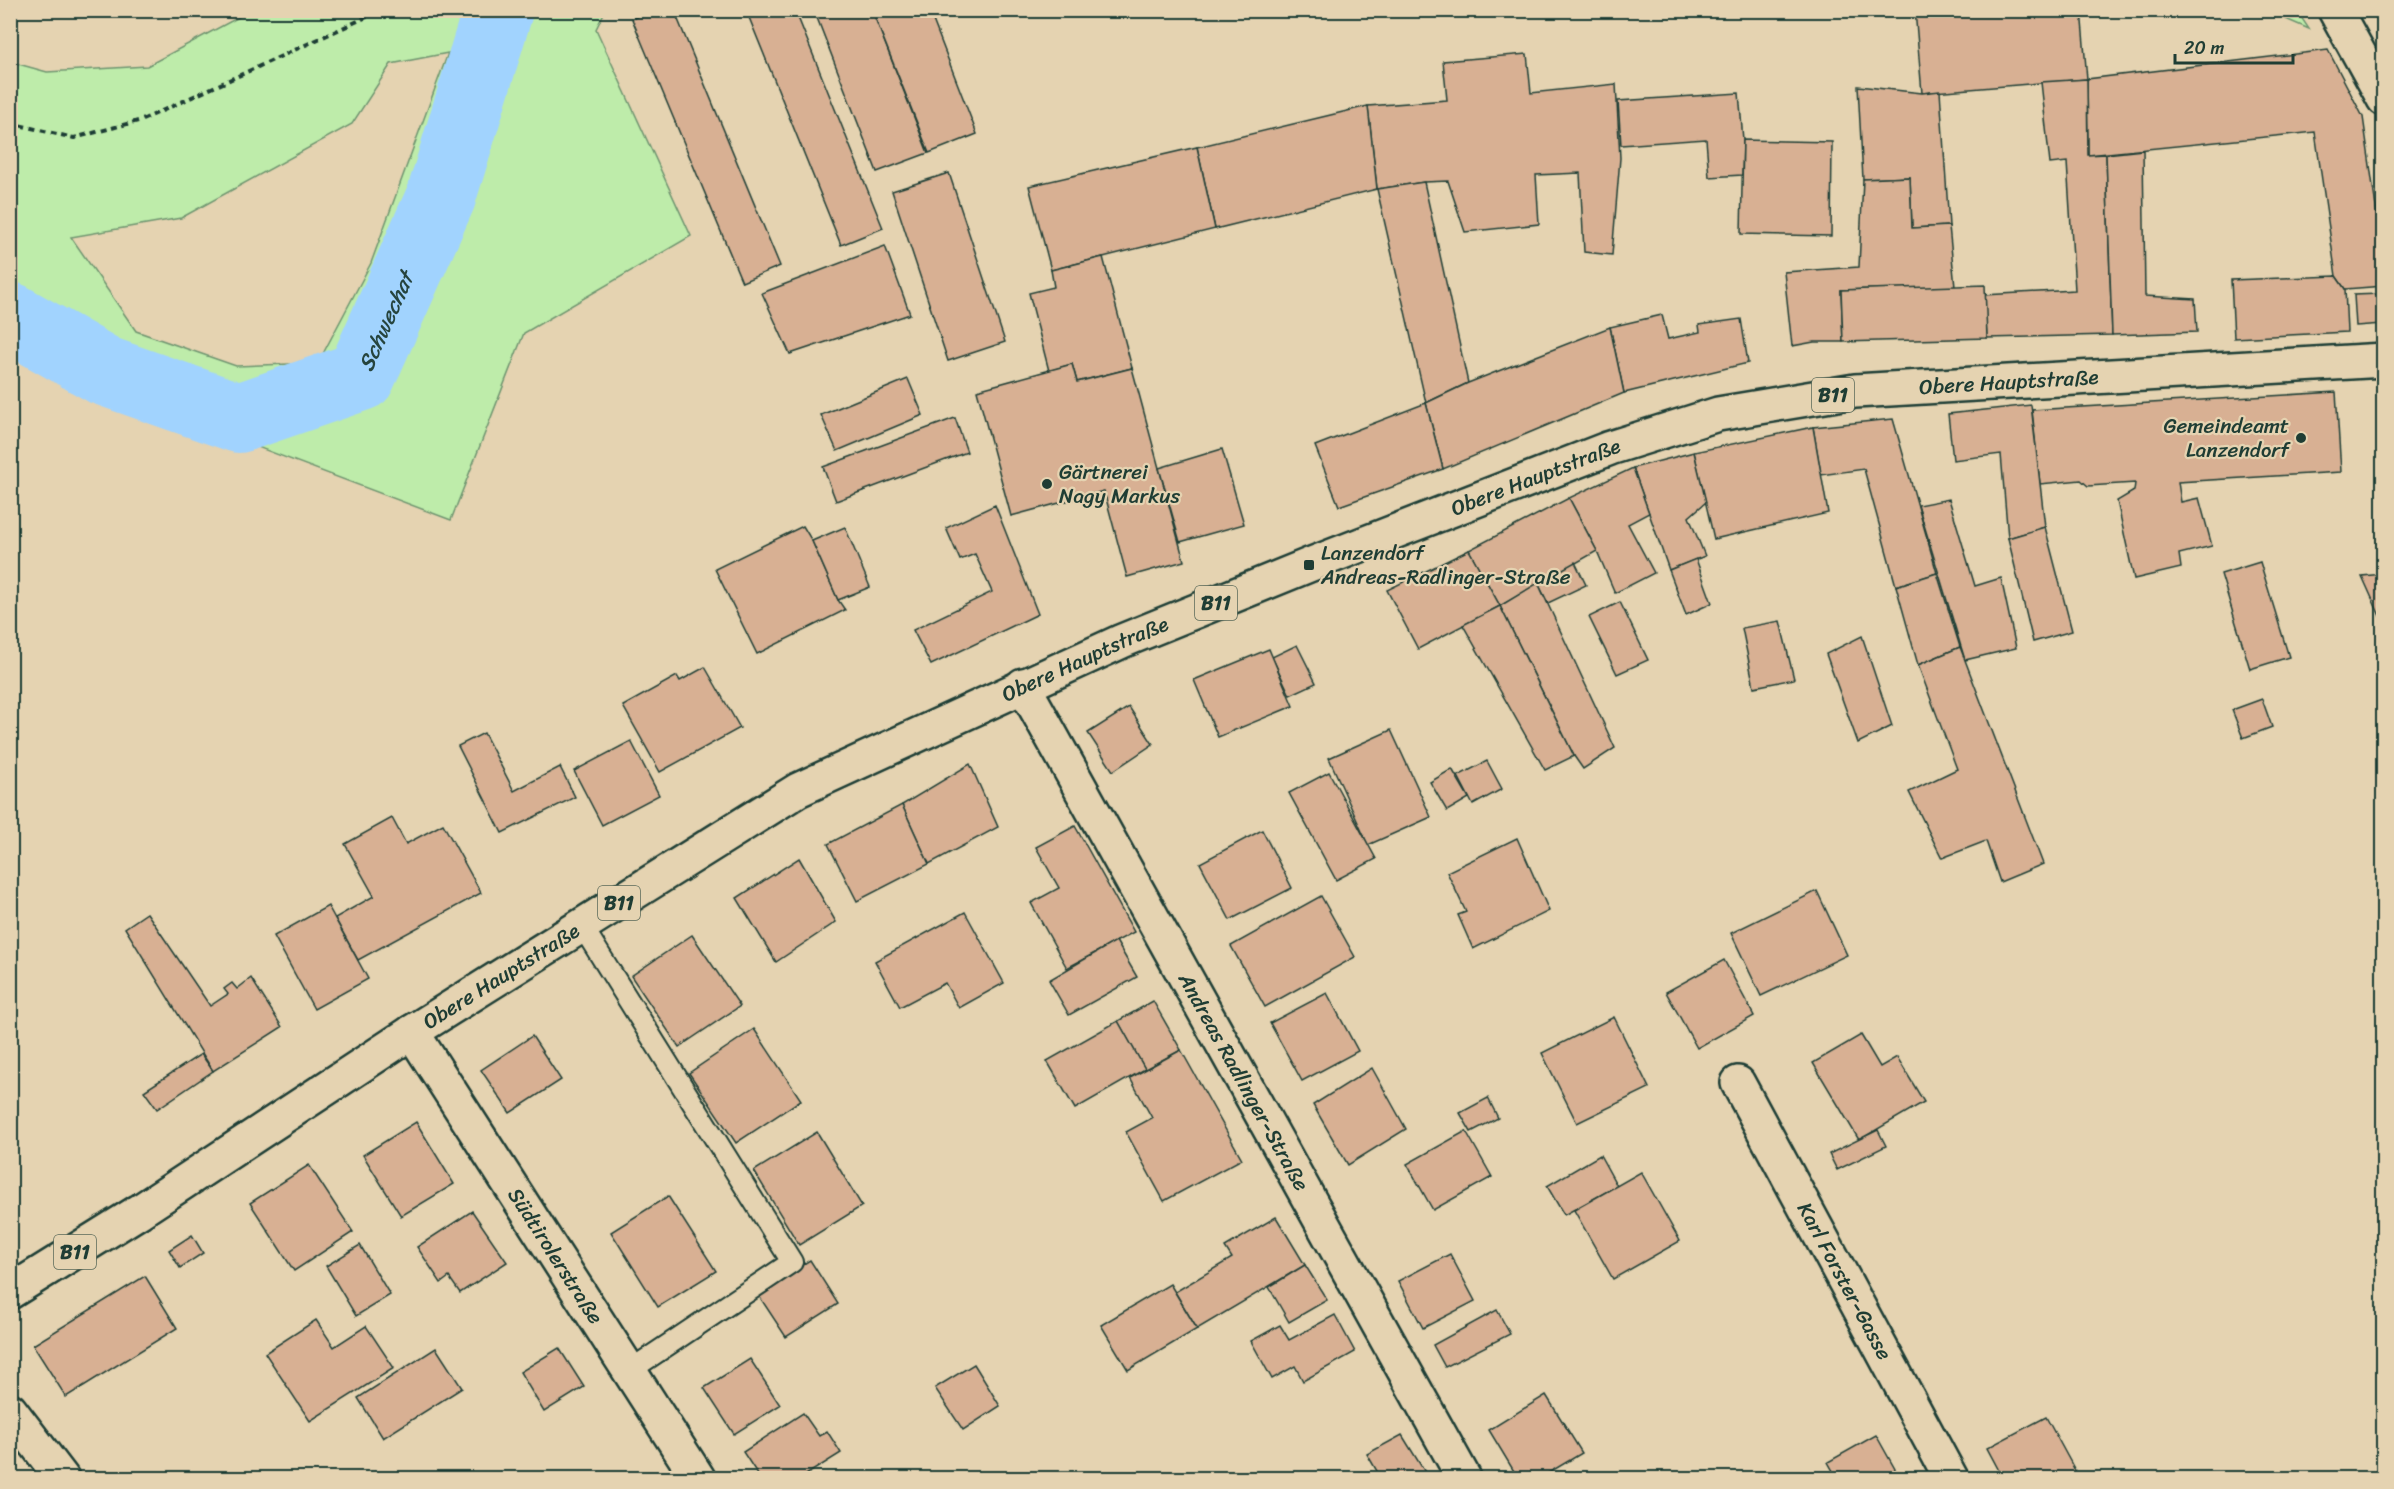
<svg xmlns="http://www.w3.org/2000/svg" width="2394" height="1489" font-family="Sriracha,sans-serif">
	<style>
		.green { fill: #beecaa; stroke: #6e946f; stroke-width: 1.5; fill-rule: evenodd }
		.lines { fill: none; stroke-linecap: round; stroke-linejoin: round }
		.river { stroke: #a1d3fe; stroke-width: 70 }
		.building { fill: #d8b093; stroke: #1f3d34; stroke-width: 1.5 }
		.lane-casing { stroke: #1f3d34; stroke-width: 24 }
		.street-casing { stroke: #1f3d34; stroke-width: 38 }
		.secondary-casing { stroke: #1f3d34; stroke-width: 38 }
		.primary-casing { stroke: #1f3d34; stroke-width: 38 }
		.path { stroke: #1f3d34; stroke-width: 4; stroke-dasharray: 6 4.5; stroke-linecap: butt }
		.lane { stroke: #e5d3b1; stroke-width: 20 }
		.street { stroke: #e5d3b1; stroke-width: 33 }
		.secondary { stroke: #e5d3b1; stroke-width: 33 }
		.primary { stroke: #e5d3b1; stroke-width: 33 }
		.poi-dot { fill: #1f3d34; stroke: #e5d3b1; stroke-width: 2 }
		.labels { text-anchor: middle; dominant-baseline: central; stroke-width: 4.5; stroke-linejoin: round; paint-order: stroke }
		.shield { fill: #e5d3b1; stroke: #5a6a5a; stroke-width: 1.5 }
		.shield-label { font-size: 20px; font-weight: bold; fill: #1f3d34 }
		.street-label { font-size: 21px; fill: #1f3d34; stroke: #e5d3b1 }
		.poi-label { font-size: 21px; fill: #1f3d34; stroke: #e5d3b1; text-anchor: start }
		.water-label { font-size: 22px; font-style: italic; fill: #26443e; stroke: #e5d3b1 }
	</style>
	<rect width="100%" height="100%" fill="#e5d3b1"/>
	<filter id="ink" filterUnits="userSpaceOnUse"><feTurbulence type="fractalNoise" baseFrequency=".0167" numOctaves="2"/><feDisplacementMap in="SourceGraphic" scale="12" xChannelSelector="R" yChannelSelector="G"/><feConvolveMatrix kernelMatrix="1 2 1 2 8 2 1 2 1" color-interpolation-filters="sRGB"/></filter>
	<g filter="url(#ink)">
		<g class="green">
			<path d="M252,10l353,1 -9,18 95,207 -167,97 -73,187 -440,-166v-292l36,10 100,-6zM448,53l-77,210 -53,100 -82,3 -100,-35 -65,-94 110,-19 171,-94 39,-60z"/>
			<path d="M2267,11h30l12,18z"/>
		</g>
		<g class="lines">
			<path class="river" id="s1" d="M10,317l95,54 134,47 122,-42 80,-179 57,-187"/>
		</g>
		<g class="building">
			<path d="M652,10h22l106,256 -38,16 -110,-263z"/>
			<path d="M746,10h49l88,218 -42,17z"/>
			<path d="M814,10h58l56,143 -51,19z"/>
			<path d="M872,10h57l48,124 -48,19z"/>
			<path d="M1915,10h166l6,69 -165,14z"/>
			<path d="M2328,50l35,67 21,146v23l-39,3 -9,-13 -21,-144 -227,23 -1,-76z"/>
			<path d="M1527,54l4,39 85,-9 4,74 -8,97 -28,-3 -4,-79 -44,2 3,49 -74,8 -17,-51 -24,1 -47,7 -9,-83 79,-6 -4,-39z"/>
			<path d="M2087,79l1,76 18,-1 6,181 -125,3 -3,-43 91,-5 -8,-128 -17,2 -9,-82z"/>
			<path d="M1858,86l64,7 18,-2 9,135 -37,2 -2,-51 -47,2z"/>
			<path d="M1739,93l4,47 -1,35 -33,2 -3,-38 -85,6 -3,-44z"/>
			<path d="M1368,106l9,83 -162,40 -18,-82z"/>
			<path d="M1743,140l89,2 -1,94 -90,-2z"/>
			<path d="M1197,147l18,82 -164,41 -22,-84z"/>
			<path d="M2143,150l2,146 50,3 2,33 -85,3 -6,-181z"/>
			<path d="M949,173l56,169 -57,19 -56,-170z"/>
			<path d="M1910,177l2,51 37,-2 6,61 -114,3 2,52h-29l-22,4 -8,-74 75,-5 4,-88z"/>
			<path d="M1424,182l44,201 -42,20 -49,-214z"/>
			<path d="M885,246l25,68 -120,40 -28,-61z"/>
			<path d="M1103,257l29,111 -55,14 -5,-18 -23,7 -20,-78 25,-6 -3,-17z"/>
			<path d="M2336,276l9,13 2,43 -113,6 -3,-58z"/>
			<path d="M1985,285l2,53 -144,4 -2,-52z"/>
			<path d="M2380,294l2,30 -26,2 -2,-31z"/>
			<path d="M1662,315l6,24 32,-7 -1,-7 42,-6 7,44 -124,30 -14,-66z"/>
			<path d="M1610,327l14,66 -181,76 -17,-66 42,-20z"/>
			<path d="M1072,364l5,18 55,-14 52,193 -57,16 -23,-86 -93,25 -34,-126z"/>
			<path d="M908,379l15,36 -86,36 -16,-36z"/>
			<path d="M2336,392l5,80 -163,10 3,20 18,-4 13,48 -33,8 2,14 -47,11 -17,-78 17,-10 1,-8 -47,3 -7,-6 -41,4 -8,-74z"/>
			<path d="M1426,403l17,66 -104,37 -24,-60z"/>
			<path d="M2031,405l14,122 -37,11 -7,-84 -48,6 -5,-46z"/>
			<path d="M955,418l12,34 -131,49 -13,-34z"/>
			<path d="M1893,419l44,154 -41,13 -32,-117 -43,6 -8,-48z"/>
			<path d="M1813,427l15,86 -114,26 -20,-87z"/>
			<path d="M1222,449l22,75 -64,18 -21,-74z"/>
			<path d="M1694,452l12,50 -17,15 16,39 -36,14 -36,-102z"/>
			<path d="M1633,468l16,45 -21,11 26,49 -39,20 -18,-42 -28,-53z"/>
			<path d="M1569,498l28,53 -97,55 -31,-56z"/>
			<path d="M1949,499l26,87 26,-8 15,70 -51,12 -47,-155z"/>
			<path d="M995,505l43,109 -107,51 -18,-35 79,-38 -17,-38 -15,6 -14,-32z"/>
			<path d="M803,526l9,15 26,59 7,10 -88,44 -42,-85z"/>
			<path d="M845,527l25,60 -32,13 -26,-59z"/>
			<path d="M2045,527l27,104 -39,11 -25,-104z"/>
			<path d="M1469,550l31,56 -82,43 -31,-59z"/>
			<path d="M1696,559l16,44 -26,12 -17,-45z"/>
			<path d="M1575,562l11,23 -38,18 -10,-20z"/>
			<path d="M2260,562l29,95 -39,12 -29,-95z"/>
			<path d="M1937,573l23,74 -42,18 -22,-79z"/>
			<path d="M2384,574v51l-22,-49z"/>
			<path d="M1538,583l77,165 -32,21 -9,-13 -74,-150z"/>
			<path d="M1620,602l28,58 -31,14 -28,-57z"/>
			<path d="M1500,606l74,150 -29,14 -82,-145z"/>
			<path d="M1780,621l14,58 -40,8 -12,-59z"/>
			<path d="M1862,636l30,90 -34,17 -32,-89z"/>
			<path d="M1297,645l19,38 -26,12 -18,-38z"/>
			<path d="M1960,647l83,217 -43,18 -14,-41 -44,17 -33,-66 48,-23 -39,-104z"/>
			<path d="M1269,649l24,57 -75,31 -24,-57z"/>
			<path d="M705,667l35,61 -80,44 -37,-66 54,-30 3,5z"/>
			<path d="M2262,699l10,28 -29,11 -11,-28z"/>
			<path d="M1129,707l24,37 -40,27 -25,-38z"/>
			<path d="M1391,730l40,87 -63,28 -39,-87z"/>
			<path d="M484,733l30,58 46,-24 15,30 -73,36 -44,-87z"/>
			<path d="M631,741l28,54 -57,30 -28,-54z"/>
			<path d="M1487,761l15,28 -29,16 -15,-29z"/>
			<path d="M970,764l28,63 -69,37 -27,-59z"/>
			<path d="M1452,769l17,29 -22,13 -17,-29z"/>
			<path d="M1329,772l47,87 -40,21 -47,-87z"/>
			<path d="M902,805l27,59 -72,37 -29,-57z"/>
			<path d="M392,818l14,26 37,-20 38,69 -123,67 -23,-42 39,-22 -29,-52z"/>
			<path d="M1075,826l59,106 -67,36 -36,-65 28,-15 -23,-41z"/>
			<path d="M1262,830l30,58 -62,32 -30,-57z"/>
			<path d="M1517,838l32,73 -76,38 -15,-34 8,-3 -19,-40z"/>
			<path d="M799,858l37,64 -60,40 -39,-64z"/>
			<path d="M1817,891l30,64 -86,41 -30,-63z"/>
			<path d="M1321,896l34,61 -90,50 -34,-61z"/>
			<path d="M328,906l40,73 -54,30 -40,-73z"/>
			<path d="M965,912l39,71 -45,25 -14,-25 -45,24 -25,-46z"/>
			<path d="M147,913l63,93 18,-12 -4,-5 8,-6 5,6 14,-11 31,49 -69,44 -88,-143z"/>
			<path d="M692,935l48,71 -61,41 -48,-71z"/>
			<path d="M1116,941l21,36 -68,38 -20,-35z"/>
			<path d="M1724,960l30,56 -57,32 -31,-56z"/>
			<path d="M1327,993l31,58 -56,30 -32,-58z"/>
			<path d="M1153,1001l28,49 -36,19 -27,-48z"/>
			<path d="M1614,1017l35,71 -72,35 -35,-70z"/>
			<path d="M1118,1021l27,48 -70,40 -28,-48z"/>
			<path d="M754,1029l47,71 -65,43 -47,-70z"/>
			<path d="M1861,1035l19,32 17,-10 27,45 -65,38 -46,-77z"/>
			<path d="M532,1036l29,44 -51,33 -29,-43z"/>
			<path d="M1181,1050l61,109 -78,42 -38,-69 26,-14 -22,-40z"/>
			<path d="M201,1054l12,17 -56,38 -13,-18z"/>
			<path d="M1372,1068l34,61 -58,36 -35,-60z"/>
			<path d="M1488,1098l10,20 -27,14 -11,-19z"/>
			<path d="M416,1122l38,62 -53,32 -38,-61z"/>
			<path d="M1878,1130l8,16 -49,24 -8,-16z"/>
			<path d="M1466,1131l26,46 -59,33 -26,-46z"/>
			<path d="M817,1132l45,74 -63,39 -45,-74z"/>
			<path d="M1600,1155l17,31 -53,29 -17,-29z"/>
			<path d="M309,1165l44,67 -59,39 -44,-68z"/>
			<path d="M1641,1172l39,69 -67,38 -39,-69z"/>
			<path d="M668,1196l48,75 -58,36 -47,-75z"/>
			<path d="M472,1211l35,51 -47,31 -11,-16 -8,6 -24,-36z"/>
			<path d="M1276,1217l29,48 -108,64 -22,-37 57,-34 -7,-11z"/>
			<path d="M192,1235l11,18 -23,15 -11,-18z"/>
			<path d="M360,1245l30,50 -34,21 -30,-50z"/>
			<path d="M1450,1254l25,47 -52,27 -25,-47z"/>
			<path d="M810,1260l28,44 -52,33 -29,-44z"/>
			<path d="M1305,1265l22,35 -38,22 -20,-35z"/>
			<path d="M145,1276l32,52 -111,69 -33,-52z"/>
			<path d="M1170,1284l27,45 -69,41 -27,-45z"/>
			<path d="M1497,1310l13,24 -65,33 -12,-22z"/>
			<path d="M1335,1315l20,37 -52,29 -8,-15 -23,13 -21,-38 29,-16 9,15z"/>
			<path d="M316,1320l18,27 32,-21 28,42 -84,53 -45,-68z"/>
			<path d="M436,1348l26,40 -79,50 -25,-40z"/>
			<path d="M559,1348l25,39 -40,25 -24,-40z"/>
			<path d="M750,1359l30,46 -46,29 -30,-46z"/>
			<path d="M974,1364l26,42 -37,24 -28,-42z"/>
			<path d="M1546,1395l36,58 -42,25h-22l-29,-48z"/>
			<path d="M803,1413l16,23 8,-5 14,22 -40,25h-41l-17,-26z"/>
			<path d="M2046,1417l31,57 -10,4h-64l-16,-30z"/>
			<path d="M1402,1435l26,42 -4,1h-43l-14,-24z"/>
			<path d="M1876,1435l24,43h-63l-9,-16z"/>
			<path d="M190,1472l5,6h-14z"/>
		</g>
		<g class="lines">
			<defs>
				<path id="lane" d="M582,926l210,336 -163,109"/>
				<g id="street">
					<path id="s2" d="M1023,685l441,793"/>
					<path id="s3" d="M412,1032l286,446"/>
					<path id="s4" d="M1738,1083l213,395"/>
					<path d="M10,1410l52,68"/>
				</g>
				<path id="secondary" d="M2335,10l49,89"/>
				<g id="primary">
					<path id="s5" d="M10,1292l130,-81 272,-179 386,-242 324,-149 187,-76 301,-117 108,-34 137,-23 529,-31"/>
				</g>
			</defs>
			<use href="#lane" class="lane-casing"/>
			<use href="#street" class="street-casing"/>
			<use href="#secondary" class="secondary-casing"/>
			<use href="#primary" class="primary-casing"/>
			<path class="path" d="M10,123l64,15 68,-18 229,-105 3,-5"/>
			<use href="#lane" class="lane"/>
			<use href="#street" class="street"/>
			<use href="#secondary" class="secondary"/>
			<use href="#primary" class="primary"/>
		</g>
	</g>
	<g class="poi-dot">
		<circle cx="2301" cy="438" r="6"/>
		<circle cx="1047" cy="484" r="6"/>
		<rect x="1303" y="559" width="12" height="12" rx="3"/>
	</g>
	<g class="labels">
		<g class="shield">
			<rect x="1812" y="378" width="42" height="34" rx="4.5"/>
			<rect x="1195" y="586" width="42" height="34" rx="4.5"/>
			<rect x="598" y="886" width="42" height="34" rx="4.5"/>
			<rect x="54" y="1235" width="42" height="34" rx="4.5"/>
		</g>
		<g class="shield-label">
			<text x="1833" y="395">B11</text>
			<text x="1216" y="603">B11</text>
			<text x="619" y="903">B11</text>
			<text x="75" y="1252">B11</text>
		</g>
		<g class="street-label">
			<text stroke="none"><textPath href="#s5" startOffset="2222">Obere Hauptstraße</textPath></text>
			<text stroke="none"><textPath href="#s5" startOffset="1736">Obere Hauptstraße</textPath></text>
			<text stroke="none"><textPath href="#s5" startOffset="1250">Obere Hauptstraße</textPath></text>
			<text stroke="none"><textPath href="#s5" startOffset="584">Obere Hauptstraße</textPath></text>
			<text stroke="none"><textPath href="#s2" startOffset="454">Andreas Radlinger-Straße</textPath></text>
			<text stroke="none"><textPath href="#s3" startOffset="266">Südtirolerstraße</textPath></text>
			<text stroke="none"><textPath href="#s4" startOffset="225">Karl Forster-Gasse</textPath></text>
		</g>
		<g class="poi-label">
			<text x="2289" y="426" text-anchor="end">Gemeindeamt<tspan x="2289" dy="24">Lanzendorf</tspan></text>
			<text x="1059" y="472">Gärtnerei<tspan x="1059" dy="24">Nagy Markus</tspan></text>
			<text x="1321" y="553">Lanzendorf<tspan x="1321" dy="24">Andreas-Radlinger-Straße</tspan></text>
		</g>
		<g class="water-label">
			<text stroke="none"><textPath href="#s1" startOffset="440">Schwechat</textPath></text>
		</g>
	</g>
	<rect width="2394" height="1489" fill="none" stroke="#e5d3b1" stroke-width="36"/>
	<rect x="18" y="18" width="2358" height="1453" fill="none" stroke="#1f3d34" stroke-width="2" filter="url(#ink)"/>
	<path d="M2175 54v9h118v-9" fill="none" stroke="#1f3d34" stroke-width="3"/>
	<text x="2184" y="54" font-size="18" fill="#1f3d34" stroke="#e5d3b1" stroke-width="4.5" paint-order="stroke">20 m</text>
</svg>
